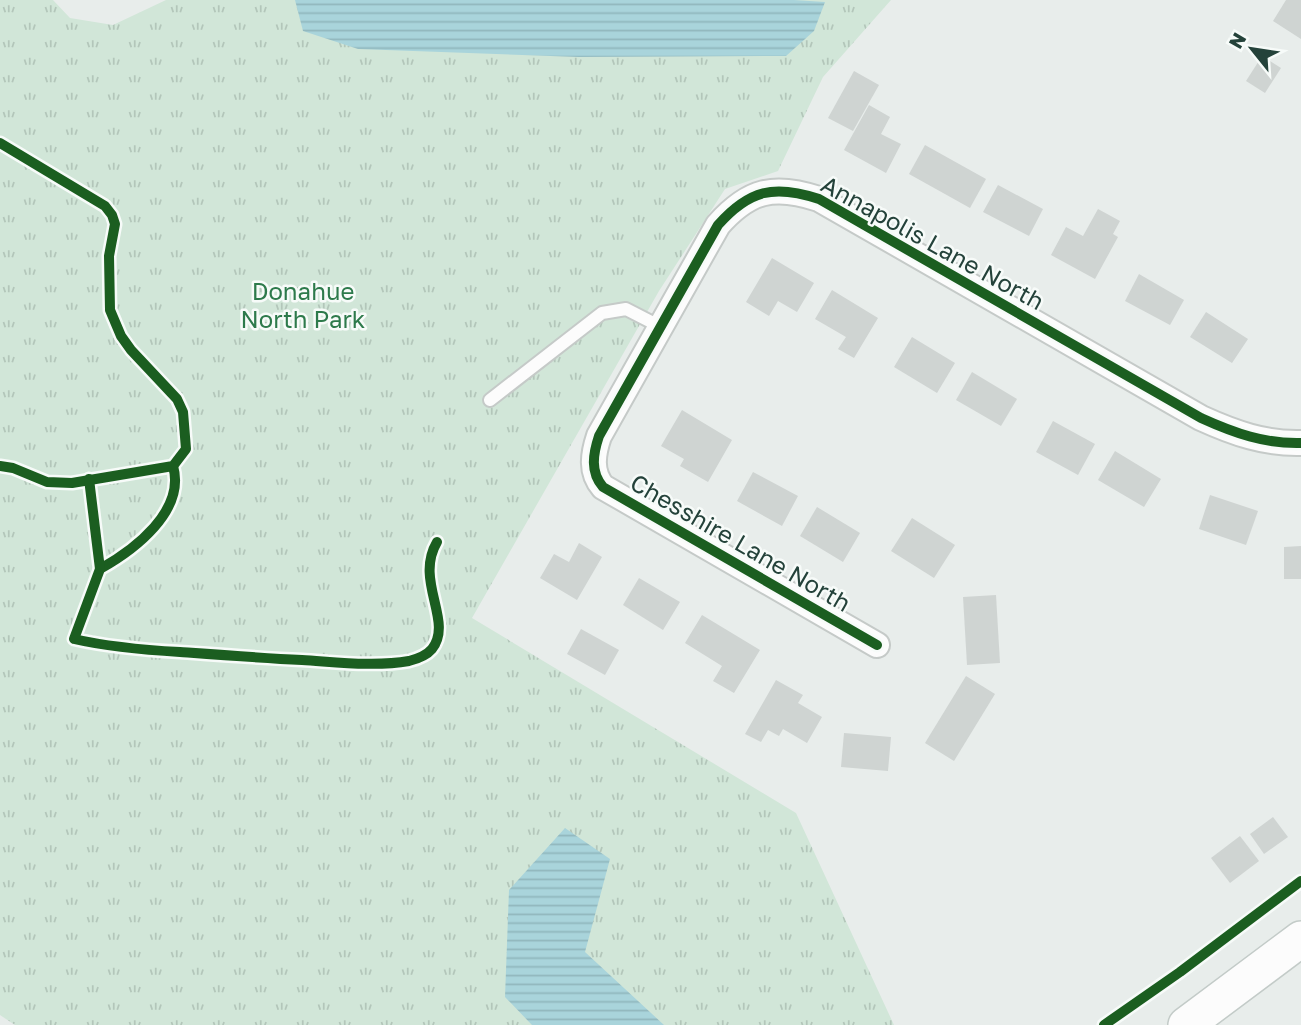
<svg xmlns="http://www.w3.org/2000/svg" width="1301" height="1025" font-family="'Golos Text',sans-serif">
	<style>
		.park { fill: url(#park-tufts) }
		.water { fill: url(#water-rules) }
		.building { fill: #cfd4d2 }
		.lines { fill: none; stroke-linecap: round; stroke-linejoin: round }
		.service-casing { stroke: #c5cac8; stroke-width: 16 }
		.minor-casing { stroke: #c5cac8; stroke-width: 28 }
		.secondary-casing { stroke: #c3cbc8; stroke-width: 38 }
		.service { stroke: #fcfcfc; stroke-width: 12 }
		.minor { stroke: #fcfcfc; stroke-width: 24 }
		.secondary { stroke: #fcfcfc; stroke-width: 35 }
		.cycleway-casing { stroke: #f7fbf9; stroke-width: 15 }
		.cycleway { stroke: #1b5e20; stroke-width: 10 }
		.labels { text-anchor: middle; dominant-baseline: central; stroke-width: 5; stroke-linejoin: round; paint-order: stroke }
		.street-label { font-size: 24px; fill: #24423a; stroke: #f7fbf9 }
		.park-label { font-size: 24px; fill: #2d7a4b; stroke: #f7fbf9 }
	</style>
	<defs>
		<pattern id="park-tufts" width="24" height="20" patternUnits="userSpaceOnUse" patternTransform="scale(1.75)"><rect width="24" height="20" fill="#d1e6d8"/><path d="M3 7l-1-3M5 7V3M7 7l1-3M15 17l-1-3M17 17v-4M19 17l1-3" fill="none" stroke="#b3c6ba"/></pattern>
		<pattern id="water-rules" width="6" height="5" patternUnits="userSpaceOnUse" patternTransform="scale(1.75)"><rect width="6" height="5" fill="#a9d4db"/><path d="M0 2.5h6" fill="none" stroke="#91b7bd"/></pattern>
	</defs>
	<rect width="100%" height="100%" fill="#e8edeb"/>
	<path class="park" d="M0,0h53l17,18 43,7 53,-25h725l-68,77 -45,94 -53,18 -66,102 -187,327 324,195 98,212h-879l-15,-10z"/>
	<g class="water">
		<path d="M295,0h499l31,2 -11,29 -28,25 -207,1 -221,-8 -55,-18z"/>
		<path d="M565,828l45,31 -25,93 79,73h-132l-27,-28 4,-107z"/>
	</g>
	<g class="building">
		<path d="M1286,0h15v39l-28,-18z"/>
		<path d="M1262,56l19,12 -16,25 -19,-12z"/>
		<path d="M854,71l25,14 -26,46 -25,-13z"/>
		<path d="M869,105l21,12 -9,17 20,10 -15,29 -42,-23z"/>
		<path d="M925,145l61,34 -16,29 -61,-34z"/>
		<path d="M998,185l45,24 -14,27 -46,-24z"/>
		<path d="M1098,209l22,12 -7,13 5,3 -23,42 -44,-24 15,-28 17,9z"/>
		<path d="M772,258l42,25 -17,29 -19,-11 -9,15 -23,-14z"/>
		<path d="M1139,274l45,26 -14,25 -45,-24z"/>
		<path d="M832,290l46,28 -24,40 -16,-9 8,-12 -31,-18z"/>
		<path d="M1206,312l42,27 -16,24 -42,-26z"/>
		<path d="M912,337l43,26 -18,30 -43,-26z"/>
		<path d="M972,372l45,27 -16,27 -45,-26z"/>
		<path d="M682,410l50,30 -24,42 -28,-16 4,-7 -23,-13z"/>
		<path d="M1053,421l42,23 -17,31 -42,-23z"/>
		<path d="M1115,451l46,28 -17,28 -46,-27z"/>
		<path d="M753,472l45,24 -16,30 -45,-25z"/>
		<path d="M1210,495l48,16 -12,34 -47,-16z"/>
		<path d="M817,507l43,26 -17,29 -43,-26z"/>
		<path d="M912,518l43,27 -21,33 -43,-27z"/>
		<path d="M579,543l23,14 -25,43 -37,-22 14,-24 15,8z"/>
		<path d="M1301,546v33h-17v-32z"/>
		<path d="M639,578l41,24 -17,28 -40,-25z"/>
		<path d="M996,595l4,68 -33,2 -4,-68z"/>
		<path d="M702,615l58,35 -26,43 -21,-12 9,-15 -37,-23z"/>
		<path d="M581,629l38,21 -14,25 -38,-21z"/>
		<path d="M966,676l29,18 -41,67 -29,-18z"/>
		<path d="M776,680l27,15 -5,8 24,14 -15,26 -24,-14 -4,7 -11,-6 -7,12 -16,-8z"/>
		<path d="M844,733l47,4 -3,34 -47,-4z"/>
		<path d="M1273,817l15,20 -24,17 -14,-20z"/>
		<path d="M1240,836l19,25 -29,22 -19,-25z"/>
	</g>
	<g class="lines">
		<defs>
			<path id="service" d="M490,400l112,-87 24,-4 35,18"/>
			<path id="minor" d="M877,645l-274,-158c-13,-15 -10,-33 -4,-51l119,-211c31,-35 56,-41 101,-26l382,219c33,15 64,26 100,25"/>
			<path id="secondary" d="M1186,1025l115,-86"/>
		</defs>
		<use href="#service" class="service-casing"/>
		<use href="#minor" class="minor-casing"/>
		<use href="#secondary" class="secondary-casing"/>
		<use href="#service" class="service"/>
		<use href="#minor" class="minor"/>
		<use href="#secondary" class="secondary"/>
		<defs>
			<g id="cycleway">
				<path d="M0,143l105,63 7,9 3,9 -6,32 1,54 11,26 10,14 46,49 6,13 3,37 -13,17 -101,17 -25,-1 -34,-14 -13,-2"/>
				<path d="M173,466c13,45 -39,84 -73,103l-26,70c35,8 70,11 106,13 41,3 81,6 122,8 34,2 73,7 107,1 8,-2 17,-5 23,-12 22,-28 -18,-68 5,-107"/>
				<path d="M89,479l11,90"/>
				<path d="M877,645l-274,-158c-13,-15 -10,-33 -4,-51l119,-211c31,-35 56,-41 101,-26l382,219c33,15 64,26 100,25"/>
				<path d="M1104,1025l76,-53 121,-91"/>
			</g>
		</defs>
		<use href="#cycleway" class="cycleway-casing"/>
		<use href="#cycleway" class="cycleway"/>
	</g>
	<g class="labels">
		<g class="street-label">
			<text transform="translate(933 242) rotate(29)">Annapolis Lane North</text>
			<text transform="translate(741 542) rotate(30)">Chesshire Lane North</text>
		</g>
		<g class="park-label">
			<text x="303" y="290">Donahue<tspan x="303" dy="28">North Park</tspan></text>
		</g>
	</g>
	<g transform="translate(1252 49) rotate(300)" stroke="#f7fbf9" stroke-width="5" paint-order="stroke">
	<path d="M0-5L12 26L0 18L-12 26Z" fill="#24423a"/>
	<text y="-10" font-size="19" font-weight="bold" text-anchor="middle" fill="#24423a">N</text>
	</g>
</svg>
